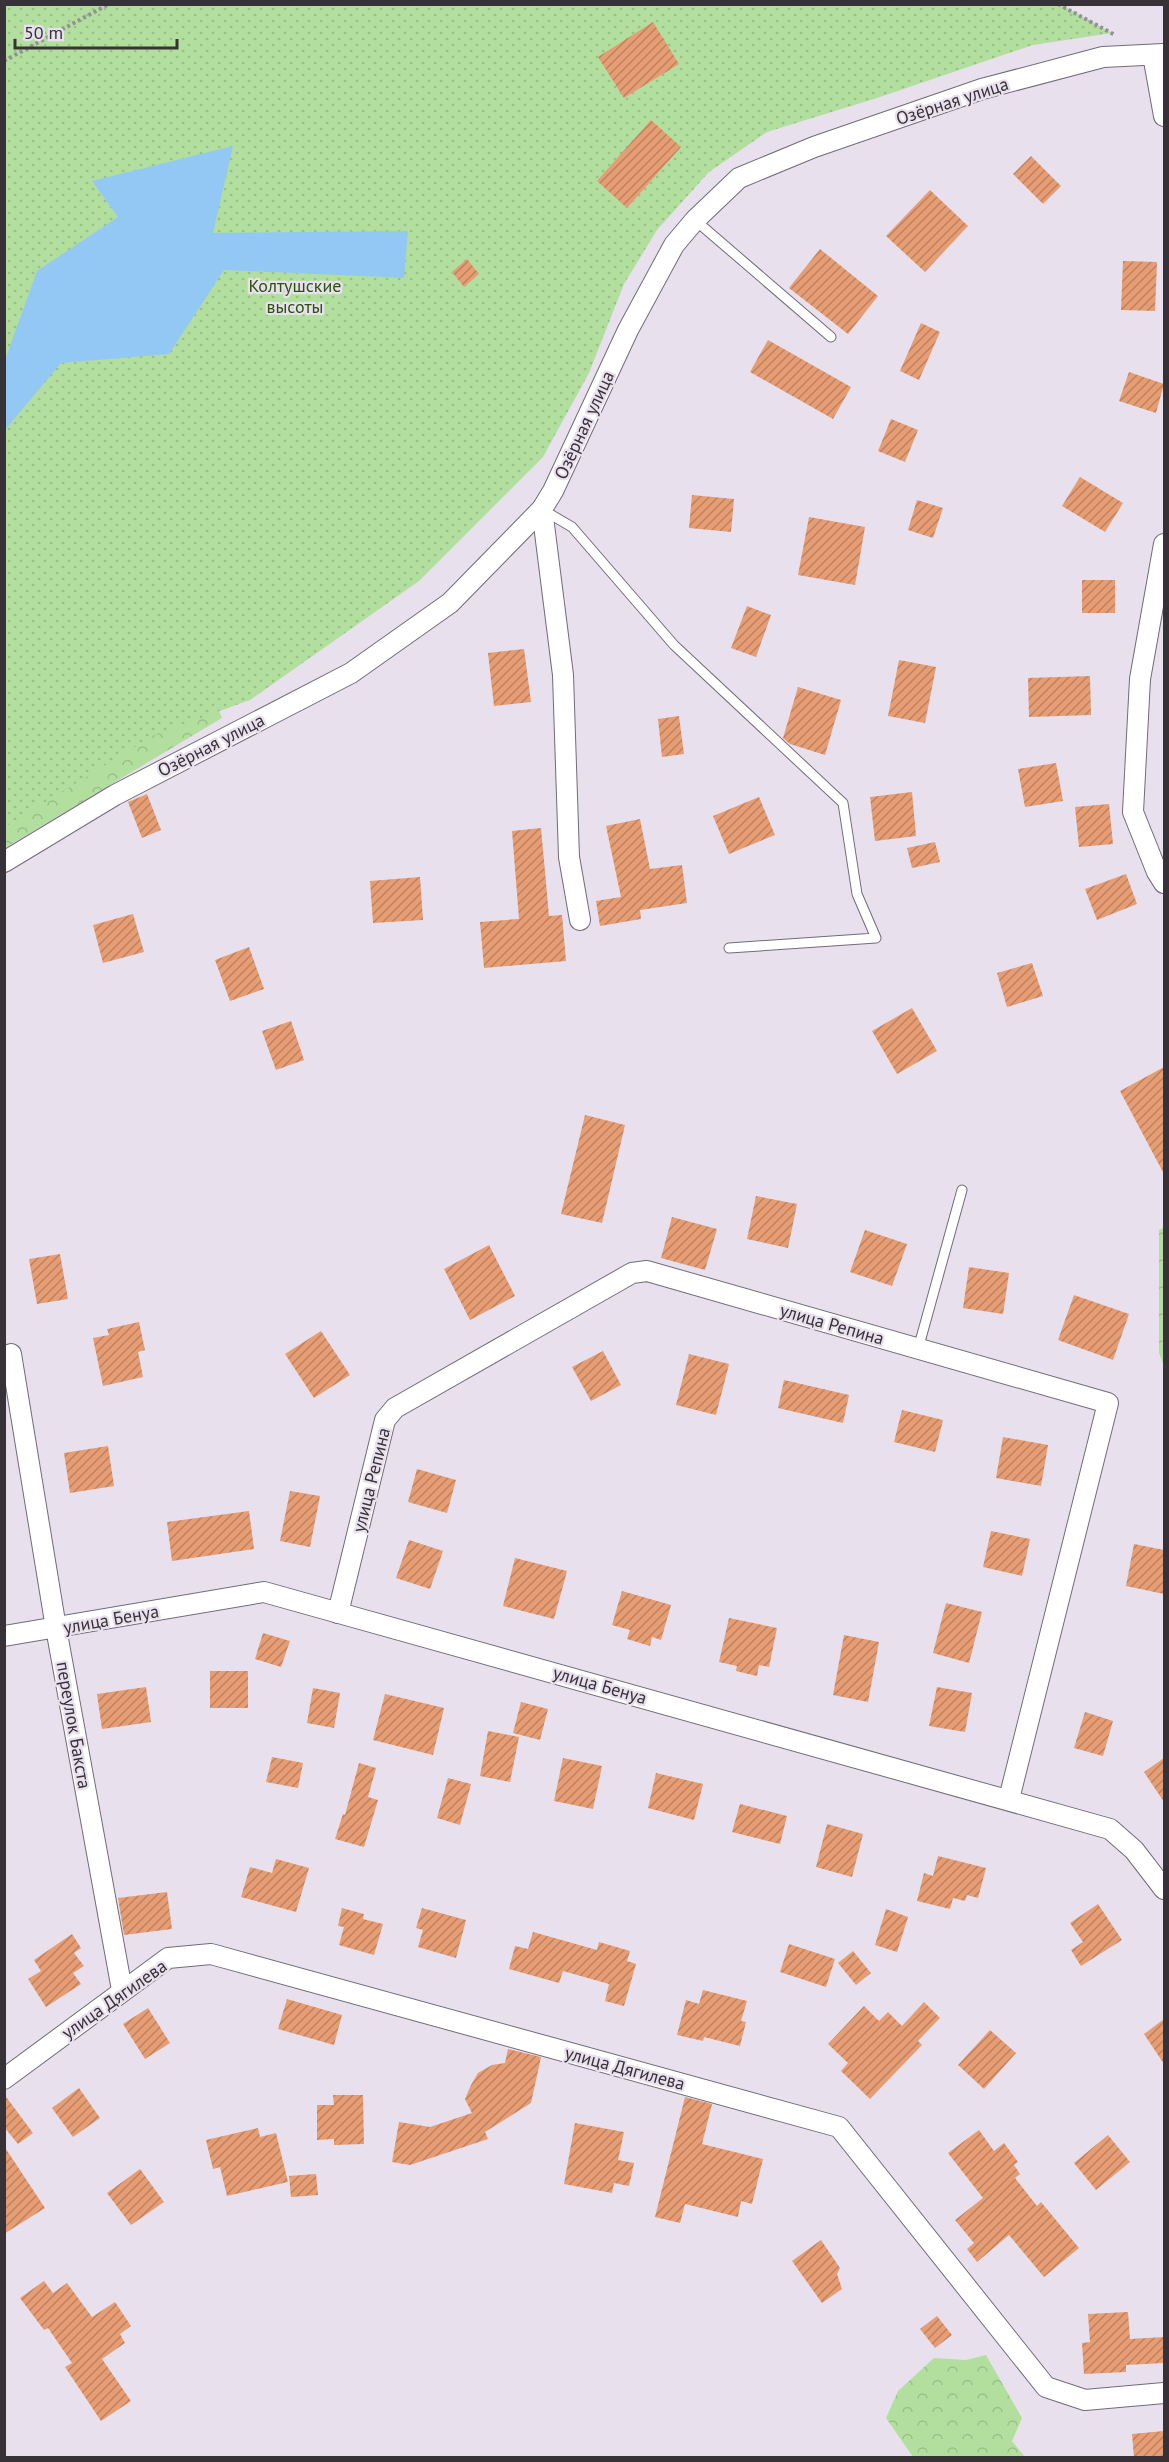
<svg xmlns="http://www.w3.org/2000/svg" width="1169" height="2462" font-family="'PT Sans',sans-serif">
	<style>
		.forest { fill: url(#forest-crowns) }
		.park { fill: url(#park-dots) }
		.water { fill: #93c8f5 }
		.building { fill: url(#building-hatch) }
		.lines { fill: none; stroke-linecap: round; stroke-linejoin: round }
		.lane-casing { stroke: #736b78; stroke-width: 11 }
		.street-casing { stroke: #736b78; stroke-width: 22 }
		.path { stroke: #958f98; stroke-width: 4; stroke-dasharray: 3 3; stroke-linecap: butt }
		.lane { stroke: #fff; stroke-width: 9 }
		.street { stroke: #fff; stroke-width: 20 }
		.labels { text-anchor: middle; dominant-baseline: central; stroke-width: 4.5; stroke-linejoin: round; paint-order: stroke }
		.street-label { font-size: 18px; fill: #363237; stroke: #e9e0ee }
		.park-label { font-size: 18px; fill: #28530e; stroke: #e9e0ee }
	</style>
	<defs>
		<pattern id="forest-crowns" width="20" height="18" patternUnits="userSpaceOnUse" patternTransform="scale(1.5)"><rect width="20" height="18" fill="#b2df9e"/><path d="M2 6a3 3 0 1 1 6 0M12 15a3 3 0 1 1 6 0" fill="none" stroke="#9ac089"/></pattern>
		<pattern id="park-dots" width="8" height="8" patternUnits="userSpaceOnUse" patternTransform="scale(1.5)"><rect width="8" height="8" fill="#b2df9e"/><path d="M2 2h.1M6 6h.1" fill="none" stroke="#9ac089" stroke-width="1.8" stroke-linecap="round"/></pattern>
		<pattern id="building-hatch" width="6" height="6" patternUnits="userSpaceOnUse" patternTransform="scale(1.5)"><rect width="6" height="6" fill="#e79d73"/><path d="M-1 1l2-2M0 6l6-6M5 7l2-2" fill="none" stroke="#bc815f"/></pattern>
	</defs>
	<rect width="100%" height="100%" fill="#e9e0ee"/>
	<g class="forest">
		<path d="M195,655l27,63 -217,130v-62z"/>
		<path d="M1164,1227v139l-5,-13v-123z"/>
		<path d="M986,2355l36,63 -10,23 13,16h-112l-27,-39 12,-27 36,-33 32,2z"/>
	</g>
	<path class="park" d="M1060,4l52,29 -79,12 -156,53 -110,34 -58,40 -52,58 -33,54 -35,89 -46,84 -124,124 -169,119 -96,35 -149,92v-822z"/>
	<path class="water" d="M233,146l-20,87 195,-2 -4,47 -180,-8 -55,84 -108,9 -56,67v-70l32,-89 81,-54 -26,-36z"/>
	<g class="building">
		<path d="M653,22l26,42 -55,34 -26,-41z"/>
		<path d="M651,120l30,27 -54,61 -30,-27z"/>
		<path d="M1031,156l30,30 -18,18 -30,-30z"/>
		<path d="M930,190l38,36 -43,46 -39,-36z"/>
		<path d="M820,249l58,47 -30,38 -59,-46z"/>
		<path d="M467,259l12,15 -15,13 -12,-15z"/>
		<path d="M1123,261l34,1 -2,49 -34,-1z"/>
		<path d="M921,323l19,9 -21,48 -19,-9z"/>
		<path d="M768,340l83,47 -18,32 -83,-47z"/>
		<path d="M1129,372l35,12 -8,29 -37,-12z"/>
		<path d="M891,419l27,11 -13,32 -27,-11z"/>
		<path d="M1080,477l43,26 -18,29 -43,-26z"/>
		<path d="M692,495l42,4 -3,33 -42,-4z"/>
		<path d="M917,500l26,8 -10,30 -25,-8z"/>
		<path d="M809,517l56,10 -10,58 -57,-10z"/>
		<rect x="1082" y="580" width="33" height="33"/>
		<path d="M747,606l24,9 -15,42 -25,-9z"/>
		<path d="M524,649l7,53 -37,4 -6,-53z"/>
		<path d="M899,660l37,7 -11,56 -37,-7z"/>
		<path d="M1090,676l1,39 -62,2 -1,-39z"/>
		<path d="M798,687l43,13 -16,55 -35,-11 -7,-6z"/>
		<path d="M679,716l5,38 -22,3 -4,-38z"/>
		<path d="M1056,763l7,38 -38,6 -7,-38z"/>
		<path d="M912,792l4,44 -41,5 -5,-44z"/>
		<path d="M147,794l14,36 -19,8 -14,-36z"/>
		<path d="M759,797l16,38 -46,19 -16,-38z"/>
		<path d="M1109,804l4,40 -34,3 -4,-40z"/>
		<path d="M640,819l10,50 32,-4 5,38 -47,7 1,9 -41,7 -4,-25 25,-4 -15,-71z"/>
		<path d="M541,828l8,88 13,-1 4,46 -82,7 -4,-46 39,-3 -7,-88z"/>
		<path d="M935,842l5,20 -28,6 -5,-20z"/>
		<path d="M1126,874l11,30 -40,16 -12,-31z"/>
		<path d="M420,877l3,43 -50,3 -3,-42z"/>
		<path d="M133,914l11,38 -41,11 -10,-38z"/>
		<path d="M249,947l15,42 -34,12 -15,-41z"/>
		<path d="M1032,963l11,33 -36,11 -10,-34z"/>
		<path d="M912,1008l25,43 -40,23 -25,-43z"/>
		<path d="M291,1021l13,39 -28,10 -14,-39z"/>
		<path d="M1164,1067v107l-44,-83z"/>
		<path d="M585,1115l40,10 -23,98 -41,-9z"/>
		<path d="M756,1196l41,8 -9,44 -41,-9z"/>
		<path d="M672,1217l45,12 -12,41 -44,-12z"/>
		<path d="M865,1230l42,14 -15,42 -42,-14z"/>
		<path d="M489,1245l26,51 -45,24 -26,-51z"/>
		<path d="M60,1254l8,45 -31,5 -8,-45z"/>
		<path d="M969,1267l40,6 -6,41 -40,-6z"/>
		<path d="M1074,1295l55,19 -16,46 -55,-20z"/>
		<path d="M139,1322l6,28 -7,2 5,25 -40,9 -10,-48 16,-3 -2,-6z"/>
		<path d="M321,1331l29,44 -36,23 -29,-44z"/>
		<path d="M603,1351l18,34 -30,16 -19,-34z"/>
		<path d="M689,1354l40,10 -13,51 -40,-10z"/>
		<path d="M784,1380l65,15 -6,28 -65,-15z"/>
		<path d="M902,1410l41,10 -8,32 -41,-10z"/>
		<path d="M1003,1437l45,8 -7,41 -45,-8z"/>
		<path d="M108,1446l6,40 -44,7 -6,-40z"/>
		<path d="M417,1469l39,11 -9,33 -39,-11z"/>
		<path d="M290,1491l30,5 -10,51 -30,-6z"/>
		<path d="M249,1511l5,38 -82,12 -5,-39z"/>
		<path d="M991,1531l39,8 -8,37 -39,-9z"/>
		<path d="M409,1540l34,11 -13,38 -34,-11z"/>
		<path d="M1134,1544l30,6v44l-38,-8z"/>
		<path d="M515,1558l52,13 -13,48 -51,-13z"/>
		<path d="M622,1591l49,14 -10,35 -9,-3 -2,9 -23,-7 3,-9 -18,-5z"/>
		<path d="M946,1603l36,9 -13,51 -36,-10z"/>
		<path d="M729,1618l48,10 -8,39 -10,-2 -2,11 -21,-5 1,-5 -18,-4z"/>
		<path d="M263,1633l27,8 -9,26 -26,-8z"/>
		<path d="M844,1635l35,7 -11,60 -35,-7z"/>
		<rect x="210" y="1671" width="38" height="37"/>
		<path d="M146,1687l5,35 -49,7 -5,-35z"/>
		<path d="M937,1687l35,6 -7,39 -36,-6z"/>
		<path d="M313,1688l27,5 -6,35 -27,-5z"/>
		<path d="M385,1694l59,14 -11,47 -60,-15z"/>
		<path d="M521,1702l27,7 -8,31 -27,-7z"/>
		<path d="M1085,1712l28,9 -10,35 -29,-8z"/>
		<path d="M488,1731l31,6 -9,45 -30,-6z"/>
		<path d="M272,1757l31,6 -5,25 -32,-6z"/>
		<path d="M563,1758l39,8 -9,43 -39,-8z"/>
		<path d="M1164,1758v44l-20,-30z"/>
		<path d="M359,1763l17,5 -8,29 10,3 -14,47 -29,-8 8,-25 2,1z"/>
		<path d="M656,1773l47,11 -9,36 -46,-12z"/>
		<path d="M448,1778l23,6 -11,41 -23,-7z"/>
		<path d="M740,1804l47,12 -7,28 -48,-12z"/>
		<path d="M827,1824l36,10 -11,43 -36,-10z"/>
		<path d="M938,1856l48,12 -8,30 -11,-3 -2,6 -12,-3 -3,11 -33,-8 7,-28 9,3z"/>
		<path d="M276,1859l33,9 -13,44 -55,-15 9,-30 22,6z"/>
		<path d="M167,1892l5,37 -48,6 -6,-37z"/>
		<path d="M1098,1904l24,36 -41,26 -10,-16 12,-8 -13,-19z"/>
		<path d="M342,1908l22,6 -1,5 20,5 -9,31 -35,-10 5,-18 -6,-1z"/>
		<path d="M422,1908l44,12 -10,38 -38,-11 5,-17 -7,-2z"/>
		<path d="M886,1909l22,8 -11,35 -22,-7z"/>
		<path d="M533,1932l64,18 2,-8 31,9 -3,10 9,3 -12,42 -19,-5 4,-17 -46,-13 -4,12 -50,-14 6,-23 13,3z"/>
		<path d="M72,1934l9,14 -7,5 10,13 -11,7 8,11 -35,23 -18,-28 13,-8 -7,-11z"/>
		<path d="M789,1944l46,15 -9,28 -46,-15z"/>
		<path d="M853,1951l18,22 -15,12 -18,-22z"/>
		<path d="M703,1990l44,11 -6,20 5,1 -6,24 -36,-9 -1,4 -26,-6 9,-35 13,4z"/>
		<path d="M287,1999l55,16 -8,30 -56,-16z"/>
		<path d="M924,2002l16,16 -22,23 4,4 -52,54 -29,-28 7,-8 -20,-19 36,-38 15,15 9,-9 14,14z"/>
		<path d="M148,2008l22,35 -25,16 -22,-35z"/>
		<path d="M1164,2019v45l-20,-30z"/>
		<path d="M990,2030l26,23 -32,36 -26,-24z"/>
		<path d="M508,2049l33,8 -10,46 -46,29 3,7 -78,26 -18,-3 7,-40 31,5 42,-14 -7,-14 6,-14 7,-12 14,-8 13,-2z"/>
		<path d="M79,2088l21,30 -27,19 -21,-29z"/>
		<path d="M4,2094l29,39 -15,11 -14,-17z"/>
		<path d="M333,2095h30l1,49 -30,1v-6l-17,1v-35h17z"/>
		<path d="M685,2097l27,7 -10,40 61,15 -11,45 -11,-3 -3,16 -53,-13 -5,19 -25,-6z"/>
		<path d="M575,2123l49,9 -6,28 16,3 -5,23 -15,-3 -2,10 -48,-9z"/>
		<path d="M258,2128l2,9 16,-4 12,49 -61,14 -7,-29 -7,2 -7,-29z"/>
		<path d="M979,2130l15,21 10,-8 14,19 -4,3 6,9 -5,4 22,28 4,-4 38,46 -35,29 -35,-42 -32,27 -10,-13 7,-6 -19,-23 28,-22 -35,-45z"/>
		<path d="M1108,2135l22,27 -34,28 -22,-27z"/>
		<path d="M4,2146l41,62 -41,26z"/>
		<path d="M140,2169l24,33 -33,23 -24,-32z"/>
		<path d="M316,2174l2,21 -27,2 -2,-21z"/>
		<path d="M821,2240l19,28 -3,6 5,15 -20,14 -30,-42z"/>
		<path d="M44,2281l9,12 14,-10 25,34 23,-15 16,24 -11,8 5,9 -23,16 29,42 -30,20 -36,-54 7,-4 -24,-35 -4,2 -24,-32z"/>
		<path d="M1128,2312l2,27 34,-2v26l-38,2v7l-42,2 -2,-31 8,-1 -2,-28z"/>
		<path d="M937,2316l15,19 -17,13 -15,-19z"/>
		<path d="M1164,2431v26h-30l-2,-23z"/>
	</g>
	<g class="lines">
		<defs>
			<g id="lane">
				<path d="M695,220l136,117"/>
				<path d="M543,510l29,17 102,118 169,158 14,91 19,44 -147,10"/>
				<path d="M918,1349l44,-159"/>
			</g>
			<g id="street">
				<path d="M1153,55l11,61"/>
				<path d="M542,509l21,166 6,182 11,63"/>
				<path d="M1164,544l-24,135 -7,133 24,60 7,11"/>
				<path d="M4,862l111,-67 236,-122 99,-70 92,-94 11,-18 75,-161 46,-85 21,-25 44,-42 75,-31 168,-58 121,-32 61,-3"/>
				<path d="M11,1354l45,274 66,362"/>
				<path d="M338,1613l47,-193 10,-12 237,-135 15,-2 461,132 -99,396"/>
				<path d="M4,1636l260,-44 846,237 24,21 30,39"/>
				<path d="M4,2079l164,-121 43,-4 628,173 207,260 39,13 79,-7"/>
			</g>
		</defs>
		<use href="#lane" class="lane-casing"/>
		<use href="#street" class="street-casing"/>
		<g class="path">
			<path d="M1058,4l57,31"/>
			<path d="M4,61l105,-57"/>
		</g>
		<use href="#lane" class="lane"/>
		<use href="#street" class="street"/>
	</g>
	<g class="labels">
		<g class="street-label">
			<text transform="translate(952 101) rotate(-18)">Озёрная улица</text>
			<text transform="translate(584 425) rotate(-65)">Озёрная улица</text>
			<text transform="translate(211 745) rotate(-27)">Озёрная улица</text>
			<text transform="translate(832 1324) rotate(16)">улица Репина</text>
			<text transform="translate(371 1480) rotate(-76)">улица Репина</text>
			<text transform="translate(111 1619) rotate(-10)">улица Бенуа</text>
			<text transform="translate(600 1685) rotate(16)">улица Бенуа</text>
			<text transform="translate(74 1725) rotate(80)">переулок Бакста</text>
			<text transform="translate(114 1999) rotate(-35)">улица Дягилева</text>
			<text transform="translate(625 2068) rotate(15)">улица Дягилева</text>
		</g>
		<g class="park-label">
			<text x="295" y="285">Колтушские<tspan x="295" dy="21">высоты</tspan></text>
		</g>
	</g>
	<rect width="1169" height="2462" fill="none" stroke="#363237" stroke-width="12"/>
	<path d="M15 39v9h162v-9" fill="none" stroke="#363237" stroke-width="3"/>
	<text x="24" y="39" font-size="18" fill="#363237" stroke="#e9e0ee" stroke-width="4.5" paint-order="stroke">50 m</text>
</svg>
